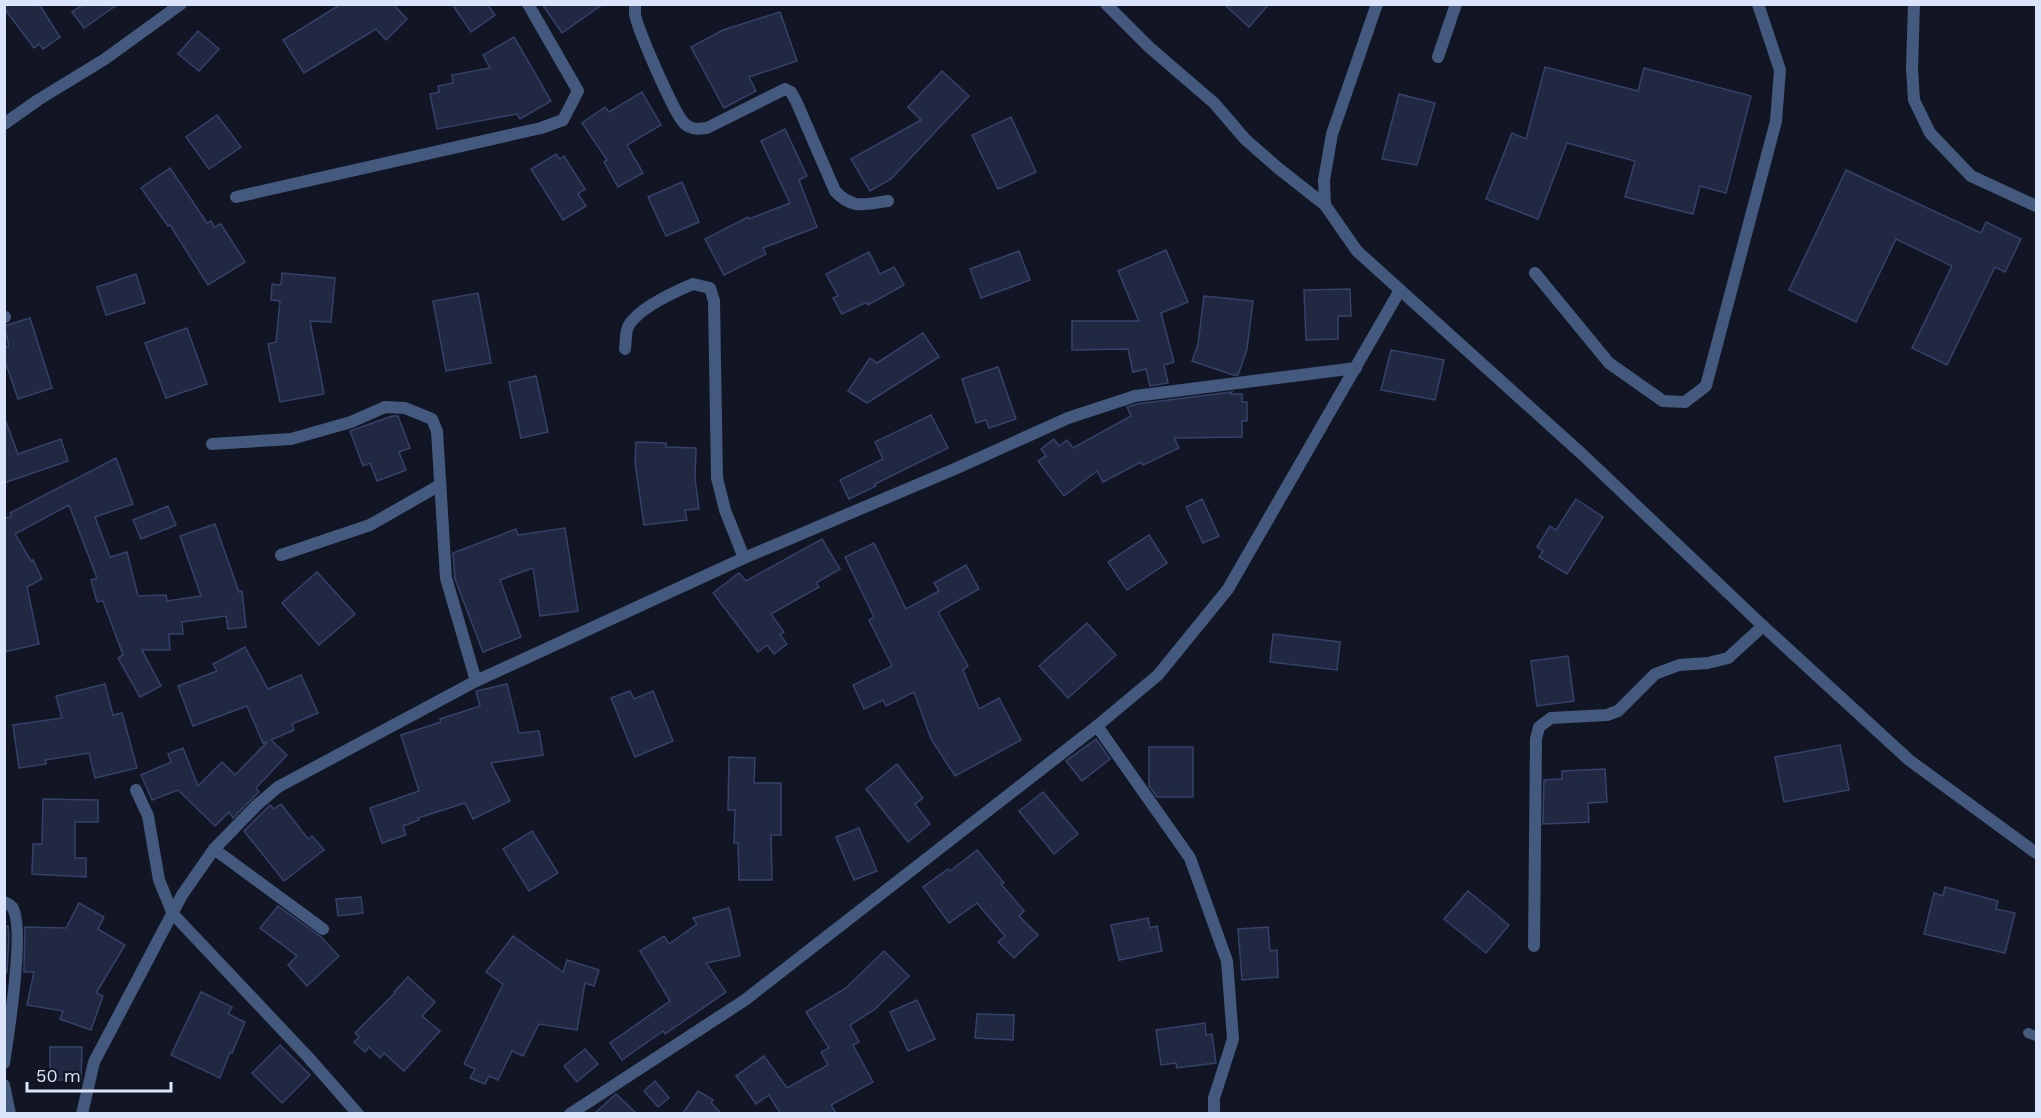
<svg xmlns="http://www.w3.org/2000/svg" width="2041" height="1118" font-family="'Work Sans',sans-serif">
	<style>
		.building { fill: #202842; stroke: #35416b; stroke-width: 1.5 }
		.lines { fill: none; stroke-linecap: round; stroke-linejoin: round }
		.service { stroke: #43597d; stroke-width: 10 }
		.minor { stroke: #43597d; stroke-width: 12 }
	</style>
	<rect width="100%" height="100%" fill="#121624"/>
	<g class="building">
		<path d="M4,4h35l21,33 -17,12 -4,-5 -5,4 -30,-40z"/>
		<path d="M84,4h34l-34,24 -12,-16z"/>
		<path d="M341,4h52l14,15 -21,21 -10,-11 -72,44 -21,-33z"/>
		<path d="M452,4h35l8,11 -24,17z"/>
		<path d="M542,4h61l-41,29z"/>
		<path d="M1224,4h45l-20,23z"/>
		<path d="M780,12l17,49 -48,16 7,14 -32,17 -33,-61 32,-17z"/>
		<path d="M198,31l21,18 -20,22 -21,-17z"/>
		<path d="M514,37l37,64 -31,18 -3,-5 -80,15 -7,-35 9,-2 -1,-6 15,-3 -1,-8 38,-7 -7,-13z"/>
		<path d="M1545,67l93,24 6,-23 107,28 -25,97 -26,-7 -7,28 -68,-17 10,-36 -68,-18 -29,76 -52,-20 26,-66 14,6z"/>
		<path d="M942,71l27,25 -78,83 -21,12 -19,-32 70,-39 -13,-13z"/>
		<path d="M642,92l19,33 -34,20 16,28 -25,14 -14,-25 3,-2 -25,-37 23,-16 4,5z"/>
		<path d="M1399,94l36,9 -18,62 -35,-6z"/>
		<path d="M217,115l24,32 -32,22 -23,-32z"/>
		<path d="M1011,117l25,55 -38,17 -26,-54z"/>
		<path d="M785,129l22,47 -8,4 18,47 -54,21 3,6 -42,21 -19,-36 43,-22 1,2 41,-16 -29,-62z"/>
		<path d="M556,154l4,5 4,-3 21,33 -7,5 8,12 -23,14 -32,-51z"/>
		<path d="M170,168l37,55 4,-2 3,6 7,-3 24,38 -37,23 -38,-60 -2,1 -27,-38z"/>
		<path d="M1846,170l135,63 5,-11 35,17 -16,33 -10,-5 -48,98 -35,-17 40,-82 -56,-27 -40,83 -67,-32z"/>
		<path d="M682,182l17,40 -33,14 -18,-39z"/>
		<path d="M1166,250l22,52 -27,11 13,49 -10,3 4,18 -18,3 -4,-17 -13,3 -5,-23 -56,1v-29h67l-21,-50z"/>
		<path d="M1019,251l11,29 -49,18 -11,-29z"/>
		<path d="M869,252l11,22 14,-7 10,18 -36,20 -1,-3 -25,12 -9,-16 5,-2 -12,-22z"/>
		<path d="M282,273l53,5 -4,44 -21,-1 14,73 -44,8 -12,-58 8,-2 4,-41 -9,-1 1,-16 9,1z"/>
		<path d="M136,274l9,29 -39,12 -9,-28z"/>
		<path d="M1350,289l1,27h-13v23l-32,1 -2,-50z"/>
		<path d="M478,293l13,70 -45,8 -13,-70z"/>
		<path d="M1204,296l49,5 -6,48 -9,26h-5l-41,-14 6,-17z"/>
		<path d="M30,318l22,70 -34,11 -14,-41v-10l5,-2 -5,-20z"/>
		<path d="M187,328l20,56 -41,14 -21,-55z"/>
		<path d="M923,333l16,24 -72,46 -19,-12 22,-33 7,5z"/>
		<path d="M1391,350l53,10 -9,40 -54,-10z"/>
		<path d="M998,367l18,52 -27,9 -3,-8 -10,3 -14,-44z"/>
		<path d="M536,376l12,56 -27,6 -12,-56z"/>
		<path d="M1232,392l-1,2h11v8h5v19h-5v16l-68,1 5,10 -36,17 -2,-3 -38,20 -6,-11 -33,25 -26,-35 8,-5 -5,-7 13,-10 5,7 8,-6 6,8 58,-32 -4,-9 10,-3z"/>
		<path d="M931,415l17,33 -73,36 1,2 -27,13 -9,-19 43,-21 -8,-17z"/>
		<path d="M392,416h6l12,32 -11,4 7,18 -29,11 -7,-18 -7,3 -13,-35z"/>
		<path d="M6,422l12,32 43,-15 7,22 -64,22v-60z"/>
		<path d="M636,442l30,1v4l30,1 -1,30 4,31 -14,1 2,10 -43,5 -9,-62z"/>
		<path d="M116,458l17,46 -38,13 15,40 17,-5 11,44 28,-1 1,6 34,-5 -21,-60 35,-12 24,68 3,-1 4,36 -18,2 -2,-13 -44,6 1,12h-14l1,16h-28l19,36 -21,11 -22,-39 5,-3 -20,-54 -6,1 -6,-22 6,-2 -28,-73 -54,29 16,27 2,-1 9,19 -15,8 12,57 -35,8v-133l8,-3 -2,-3z"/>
		<path d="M1202,499l17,37 -16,7 -17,-36z"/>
		<path d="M1576,499l27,18 -36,57 -28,-17 4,-6 -6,-4 13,-21 6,4z"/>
		<path d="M168,506l8,19 -35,14 -8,-19z"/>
		<path d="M565,528l13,83 -38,5 -7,-48 -33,12 21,57 -38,15 -28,-73 -2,-26 63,-24 2,6z"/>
		<path d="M1149,535l18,28 -40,27 -19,-28z"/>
		<path d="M822,539l18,30 -24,14 3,4 -48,27 13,18 -4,3 7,9 -13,10 -7,-9 -9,7 -45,-59 26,-20 7,8z"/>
		<path d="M874,543l32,66 33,-18 -5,-8 32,-18 13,24 -41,23 30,54 -5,4 16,39 20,-11 22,42 -66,36 -24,-37 -17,-47 -28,14 -3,-6 -19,9 -11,-24 39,-19 -23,-46 5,-3 -29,-60z"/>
		<path d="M317,572l38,42 -36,31 -37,-42z"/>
		<path d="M1087,623l29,32 -48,43 -29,-32z"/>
		<path d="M1273,634l67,8 -3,28 -67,-8z"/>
		<path d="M245,647l23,42 33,-14 17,38 -26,11 2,6 -23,10 16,15 -31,33 3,4 -26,26 -4,-6 -14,14 -37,-36 -26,10 -11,-25 30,-13 -3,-8 15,-6 15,38 24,-24 13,13 32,-33 -4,1 -16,-37 -54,20 -15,-40 39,-15 -4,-7z"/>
		<path d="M1568,656l6,45 -37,5 -6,-45z"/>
		<path d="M105,684l8,31 9,-2 15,55 -42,10 -6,-25 -44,7 1,4 -27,4 -6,-43 49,-7 -6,-22z"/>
		<path d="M507,684l12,49 20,-2 4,24 -52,8 19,38 -37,18 -8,-16 -47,15 1,2 -16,6 3,9 -24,8 -12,-35 49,-17 -18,-56 40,-13 -1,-3 40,-13 -4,-15z"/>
		<path d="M630,691l4,8 19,-8 20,50 -38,16 -24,-59z"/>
		<path d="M1096,739l14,20 -28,22 -16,-20z"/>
		<path d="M1840,745l9,45 -65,12 -9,-45z"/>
		<path d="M1149,747h44v50h-36l-8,-11z"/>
		<path d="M729,757l26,1 -1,25h27v52h-10l1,45h-33l-1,-37h-4l1,-33h-7z"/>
		<path d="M897,764l26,34 -8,6 15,20 -22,18 -42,-53z"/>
		<path d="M1605,769l2,33 -19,1 1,19 -46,2 1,-44 18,-1v-8z"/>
		<path d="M1043,792l35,42 -24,20 -35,-43z"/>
		<path d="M43,799l55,1v22h-23v36h11v19l-54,-3 1,-30h9z"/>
		<path d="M281,804l27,35 4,-3 12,14 -40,31 -40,-50 26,-26 4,4z"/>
		<path d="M859,828l18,43 -23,9 -18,-43z"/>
		<path d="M532,831l26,42 -29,18 -26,-42z"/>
		<path d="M977,850l27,33 -3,1 23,27 -5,5 19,19 -24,23 -16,-16 7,-6 -28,-33 -28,20 -26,-36 25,-18 2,2z"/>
		<path d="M1945,887l53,14 -2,8 19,4 -10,40 -81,-19 10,-41 9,3z"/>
		<path d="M1468,891l41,34 -23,28 -42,-34z"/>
		<path d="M361,897l2,16 -25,3 -2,-17z"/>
		<path d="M79,903l25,14 -6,12 27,16 -29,48 7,3 -12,34 -31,-11 3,-8 -36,-6 7,-33h-10l1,-45 41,1z"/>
		<path d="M278,906l42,30 19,20 -32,30 -19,-21 9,-9 -37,-28z"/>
		<path d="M729,908l11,48 -34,7 20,29 -61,42 -2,-3 -41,29 -12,-17 60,-42 -30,-50 24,-15 5,8 28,-20 -4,-6z"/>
		<path d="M1148,918l2,10 7,-2 5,25 -43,9 -8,-35z"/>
		<path d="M4,926h4l1,10 -2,36h-3z"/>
		<path d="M1268,927l2,24 7,-1 1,27 -36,3 -4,-51z"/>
		<path d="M513,936l50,36 4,-12 32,10 -5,16 -9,-3 -8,47 -38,-6 -16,32 -11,-5 -14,29 -9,-4 -4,8 -15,-6 5,-9 -11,-5 39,-80 -17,-12z"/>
		<path d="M884,951l25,25 -35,34 -24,15 9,17 -6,3 20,37 -42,23 5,8h-56l-11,-18 -13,9 -20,-28 28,-20 23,32 41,-23 -7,-13 8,-4 -23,-36 40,-24z"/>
		<path d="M408,977l27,25 -13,14 18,15 -36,40 -20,-18 -4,5 -11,-11 -4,5 -11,-10 5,-5 -4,-4 40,-40 -1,-1z"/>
		<path d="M201,992l31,15 -4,7 17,8 -13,31 -2,-1 -10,26 -49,-23z"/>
		<path d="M917,1000l18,39 -27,12 -18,-39z"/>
		<path d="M977,1014l37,1 -1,25 -38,-2z"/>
		<path d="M1205,1023l1,12 6,-1 4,29 -39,5 -1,-5 -15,2 -5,-35z"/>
		<path d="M280,1045l30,30 -28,28 -30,-30z"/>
		<path d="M50,1047h32l-1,33h-31z"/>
		<path d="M585,1049l13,15 -21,18 -13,-16z"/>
		<path d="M655,1081l14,17 -11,9 -14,-16z"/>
		<path d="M698,1091l15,9 -2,3 10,10h-38z"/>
		<path d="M616,1094l20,19h-41z"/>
	</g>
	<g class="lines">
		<path class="service" d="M2028,1033l8,3"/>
		<g class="minor">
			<path d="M635,4c0,2 0,8 0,10 2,14 40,102 50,110 7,6 14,5 22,4l78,-39 6,3 5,9 39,90c18,19 29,13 53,10"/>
			<path d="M1106,4l43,43 65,56 31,36 33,29 47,37"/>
			<path d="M1377,4l-45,130 -8,46 1,25 32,46 226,204 180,171 146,134 127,93"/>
			<path d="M1914,4l-2,64 2,32 16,33 41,43 65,30"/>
			<path d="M1438,57l18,-53"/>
			<path d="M4,124l34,-24 67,-41 76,-55"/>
			<path d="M236,197l305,-69 22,-8 15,-29 -50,-87"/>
			<path d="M1535,273l74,90 54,38 22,1 21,-16 70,-265 4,-51 -22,-66"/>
			<path d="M4,317h1"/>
			<path d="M625,349c1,-7 0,-18 4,-24 11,-18 45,-33 64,-41l17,4 4,13 3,177 8,32 19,48"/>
			<path d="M212,444l79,-5 60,-17 34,-15 20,1 27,11 5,12 9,147 30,103"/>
			<path d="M281,555l89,-30 70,-40"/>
			<path d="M1097,726l93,132 37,103 6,78 -19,59v16"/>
			<path d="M136,790l12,26 11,64 14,34 135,143 50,57"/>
			<path d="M214,849l109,80"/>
			<path d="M4,902c3,2 6,2 8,5 14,18 -4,130 -8,156"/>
			<path d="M1534,946l2,-207 3,-12 12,-9 56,-3 11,-4 37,-37 24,-9 29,-2 20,-5 35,-32"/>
			<path d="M4,1085l6,29"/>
			<path d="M82,1114l12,-52 88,-167 32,-46 43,-44 21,-18 198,-106 268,-123 213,-90 111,-50 67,-22 221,-28"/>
			<path d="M570,1114l175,-114 352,-274 61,-51 70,-86 172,-299"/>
		</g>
	</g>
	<rect width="2041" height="1118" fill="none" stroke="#dae4fa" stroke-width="12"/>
	<path d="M27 1082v9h144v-9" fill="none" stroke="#dae4fa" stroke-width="3"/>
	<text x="36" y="1082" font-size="18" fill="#dae4fa" stroke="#121624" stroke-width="4.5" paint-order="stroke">50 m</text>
</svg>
